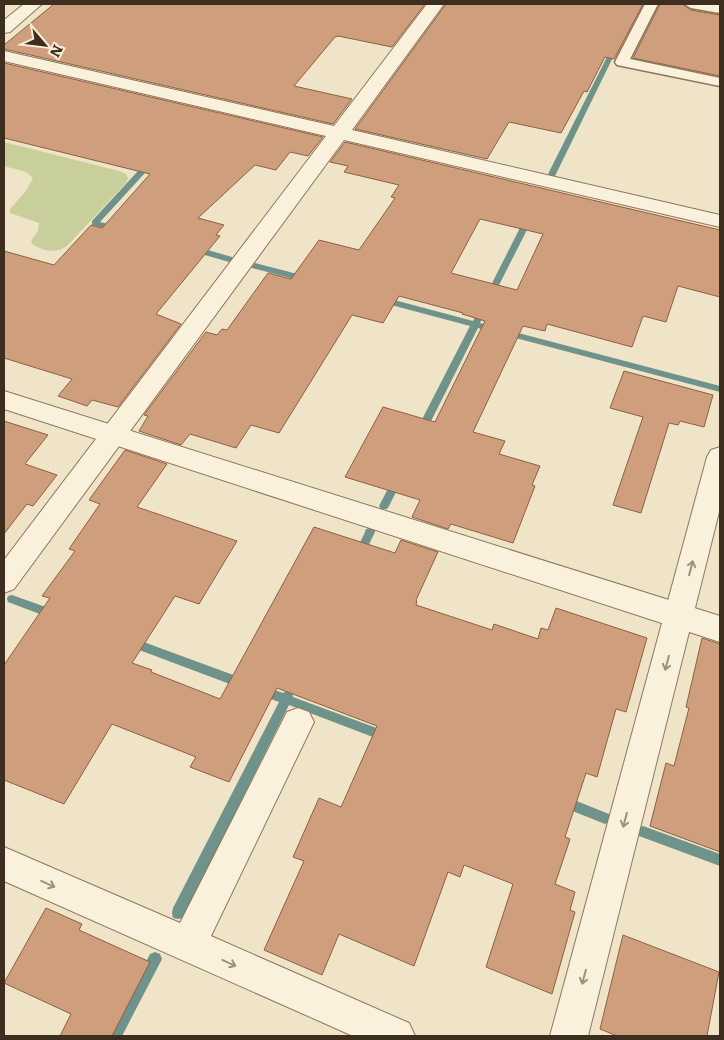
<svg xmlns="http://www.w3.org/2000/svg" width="724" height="1040" font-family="Literata,serif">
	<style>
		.green { fill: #c9cf9b }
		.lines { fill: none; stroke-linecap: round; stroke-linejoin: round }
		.stream { fill: #6f938a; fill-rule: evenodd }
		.building { fill: #cf9f7d; stroke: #8d5f41; fill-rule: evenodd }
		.service-casing { stroke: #8d765c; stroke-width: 3 }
		.minor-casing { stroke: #8d765c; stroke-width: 2 }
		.tertiary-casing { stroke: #8d765c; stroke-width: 2 }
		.service { fill: #faf1dc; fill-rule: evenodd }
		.minor { fill: #faf1dc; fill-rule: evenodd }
		.tertiary { fill: #faf1dc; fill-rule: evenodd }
		.oneway { stroke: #9c907e }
	</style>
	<rect width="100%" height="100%" fill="#f0e4c8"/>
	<path class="green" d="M4,142l115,29 7,3 2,4 -2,5 -59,63c-12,8 -22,5 -34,-1l-2,-4 7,-10 1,-8 -29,-10v-4l16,-18 7,-13 -7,-6 -22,-6z"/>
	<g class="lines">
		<g class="stream">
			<path d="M615,45l3,2 -62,127 -1,2h-6l-1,-2 64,-127z"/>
			<path d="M148,160l7,2 -55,60 20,5v4h-3l-25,-6v-4z"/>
			<path d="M526,216h6l1,2 -39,77 -4,3 -3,-1 -1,-2z"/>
			<path d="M194,246l38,11 1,2 -4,3 -38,-11v-4z"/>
			<path d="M255,263l54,14 1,2 -4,3 -54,-14 -1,-2z"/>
			<path d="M383,297l90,24 2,-4h6l1,2 -2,4 240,63v6l-242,-64 -52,103 -5,3 -5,-3 54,-105 -90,-24 -1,-2z"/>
			<path d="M397,476l5,4 -13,26 -2,3h-6l-2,-3 15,-29z"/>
			<path d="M370,528l4,1 1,3 -11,23 -1,3h-8l-1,-3 11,-23 1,-3z"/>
			<path d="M12,595l45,16 1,3 -1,3 -4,2 -45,-17 -1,-3 1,-3z"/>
			<path d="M130,637l117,43 2,4 -2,4 -4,1 -117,-44 -1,-3 1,-3z"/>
			<path d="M261,685l22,8 5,-3 4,1 1,6 97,36 2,4 -2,4 -4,1 -97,-37 -106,213 -5,1 -5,-1 -1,-5 1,-5 106,-206 -22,-8 -2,-4 2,-4z"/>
			<path d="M564,796l45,18 2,4 -2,4 -4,2 -45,-18 -2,-4 2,-4z"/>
			<path d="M643,826l77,28v12l-81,-30 -2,-4 2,-4z"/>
			<path d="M155,952l5,2 2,5 -40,77h-14l42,-82z"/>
		</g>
	</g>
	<g class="building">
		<path d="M54,4h371l-33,43 -54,-11 -3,1 -41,49 58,13 -19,25 -329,-75v-4z"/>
		<path d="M446,4h197l-29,55 -9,-2 -18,35 -3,-1 -23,42 -52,-11 -22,37 -132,-30z"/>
		<path d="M660,4h22l9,6 29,5v61l-87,-18z"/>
		<path d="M4,63l319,74 -15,19 -18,-4 -14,18 -21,-5 -57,53 26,7 -8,10 4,1 -64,78 25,10 -63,83 -26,-7 -5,6 -29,-10 14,-17 -68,-21v-107l50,14 37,-40 11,3 48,-54 -146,-36z"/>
		<path d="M345,142l375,88v67l-42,-11 -12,36 -23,-6 -11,31 -85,-23 -2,7 -22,-5 -50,106 32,9 -6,13 41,12 -8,19 3,1 -22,57 -62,-19 -3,5 -36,-12 8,-17 -75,-23 38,-70 52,15 50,-101 -23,-7 1,-1 -64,-17 -16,27 -31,-8 -73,118 -28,-8 -15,23 -46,-14 -9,11 -42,-14 9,-15 -4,-1 62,-83 11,3 5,-6 5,1 41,-57 23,6 28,-39 40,10 36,-52 -4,-1 8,-12 -55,-13 4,-6 -18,-4zM480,219l63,15 -26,56 -66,-17z"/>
		<path d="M624,371l89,24 -9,32 -24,-6 -2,4 -9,-2 -28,90 -28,-8 30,-88 -33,-9z"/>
		<path d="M4,421l44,14 -23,29 32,11 -24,31 -6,-2 -23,30z"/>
		<path d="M125,450l42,14 -30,43 100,34 -38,63 -24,-8 -43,67 20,7 -1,2 69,27 94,-172 81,26 6,-13 37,12 -22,48 1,1 -1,4 76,25 2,-6 44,15 3,-11 7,2 8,-22 91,30 -21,74 -10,-3 -19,68 -11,-4 -21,64 5,2 -15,45 20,8 -5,18 5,2 -23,82 -66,-27 27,-83 -49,-19 -4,12 -12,-5 -34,94 -75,-32 -17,41 -58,-25 40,-89 -11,-4 26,-59 22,9 36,-81 -100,-38 -48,94 -39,-15 6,-10 -84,-33 -48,80 -60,-24v-115l46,-67 -8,-2 33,-45 -6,-2 31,-45 -11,-4z"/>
		<path d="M702,638l18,6v208l-70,-26 16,-63 8,3 15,-58 -3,-1z"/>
		<path d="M46,908l36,16 -3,6 71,32 -38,74h-52l11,-22 -67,-31z"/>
		<path d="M623,935l96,37 -12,64h-90l-17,-7z"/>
	</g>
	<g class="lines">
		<defs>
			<g id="service">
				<path d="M645,4h13l-28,55 90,19v8l-103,-21 -2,-3z"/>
				<path d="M684,4l36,1v8l-29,-5z"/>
			</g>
			<g id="minor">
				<path d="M24,4h18l-32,28 -6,1v-13z"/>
				<path d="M427,4h17l-92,126 368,85v12l-376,-87 -330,449 -10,4v-33l322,-424 -322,-75v-10l330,75z"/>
				<path d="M720,447v61l-132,528h-38l157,-579 4,-7z"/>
				<path d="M298,708l11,4 5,10 -103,214 198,87 6,13h-62l-349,-155v-34l176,76 107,-211z"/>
			</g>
			<path id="tertiary" d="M4,391l716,225v26l-716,-233z"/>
		</defs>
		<use href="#service" class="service-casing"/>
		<use href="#minor" class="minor-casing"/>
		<use href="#tertiary" class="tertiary-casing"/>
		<use href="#service" class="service"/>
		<use href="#minor" class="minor"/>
		<use href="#tertiary" class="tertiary"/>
	</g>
	<defs><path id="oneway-shaft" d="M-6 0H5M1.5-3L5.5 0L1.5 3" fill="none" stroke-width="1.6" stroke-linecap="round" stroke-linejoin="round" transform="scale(1.25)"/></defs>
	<g class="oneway">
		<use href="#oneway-shaft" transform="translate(691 568) rotate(-75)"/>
		<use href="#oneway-shaft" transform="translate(667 663) rotate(105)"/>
		<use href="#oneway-shaft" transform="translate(625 820) rotate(105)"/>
		<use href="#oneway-shaft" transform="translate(48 884) rotate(24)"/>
		<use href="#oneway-shaft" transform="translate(229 963) rotate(24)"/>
		<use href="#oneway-shaft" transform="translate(584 977) rotate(105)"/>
	</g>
	<rect width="724" height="1040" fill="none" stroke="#3d2e20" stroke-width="10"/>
	<g transform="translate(45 45) rotate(118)" stroke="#f7eed8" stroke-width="4" paint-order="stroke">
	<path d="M0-4L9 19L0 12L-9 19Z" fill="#3d2e20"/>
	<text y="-8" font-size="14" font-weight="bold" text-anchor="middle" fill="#3d2e20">N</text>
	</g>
</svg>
